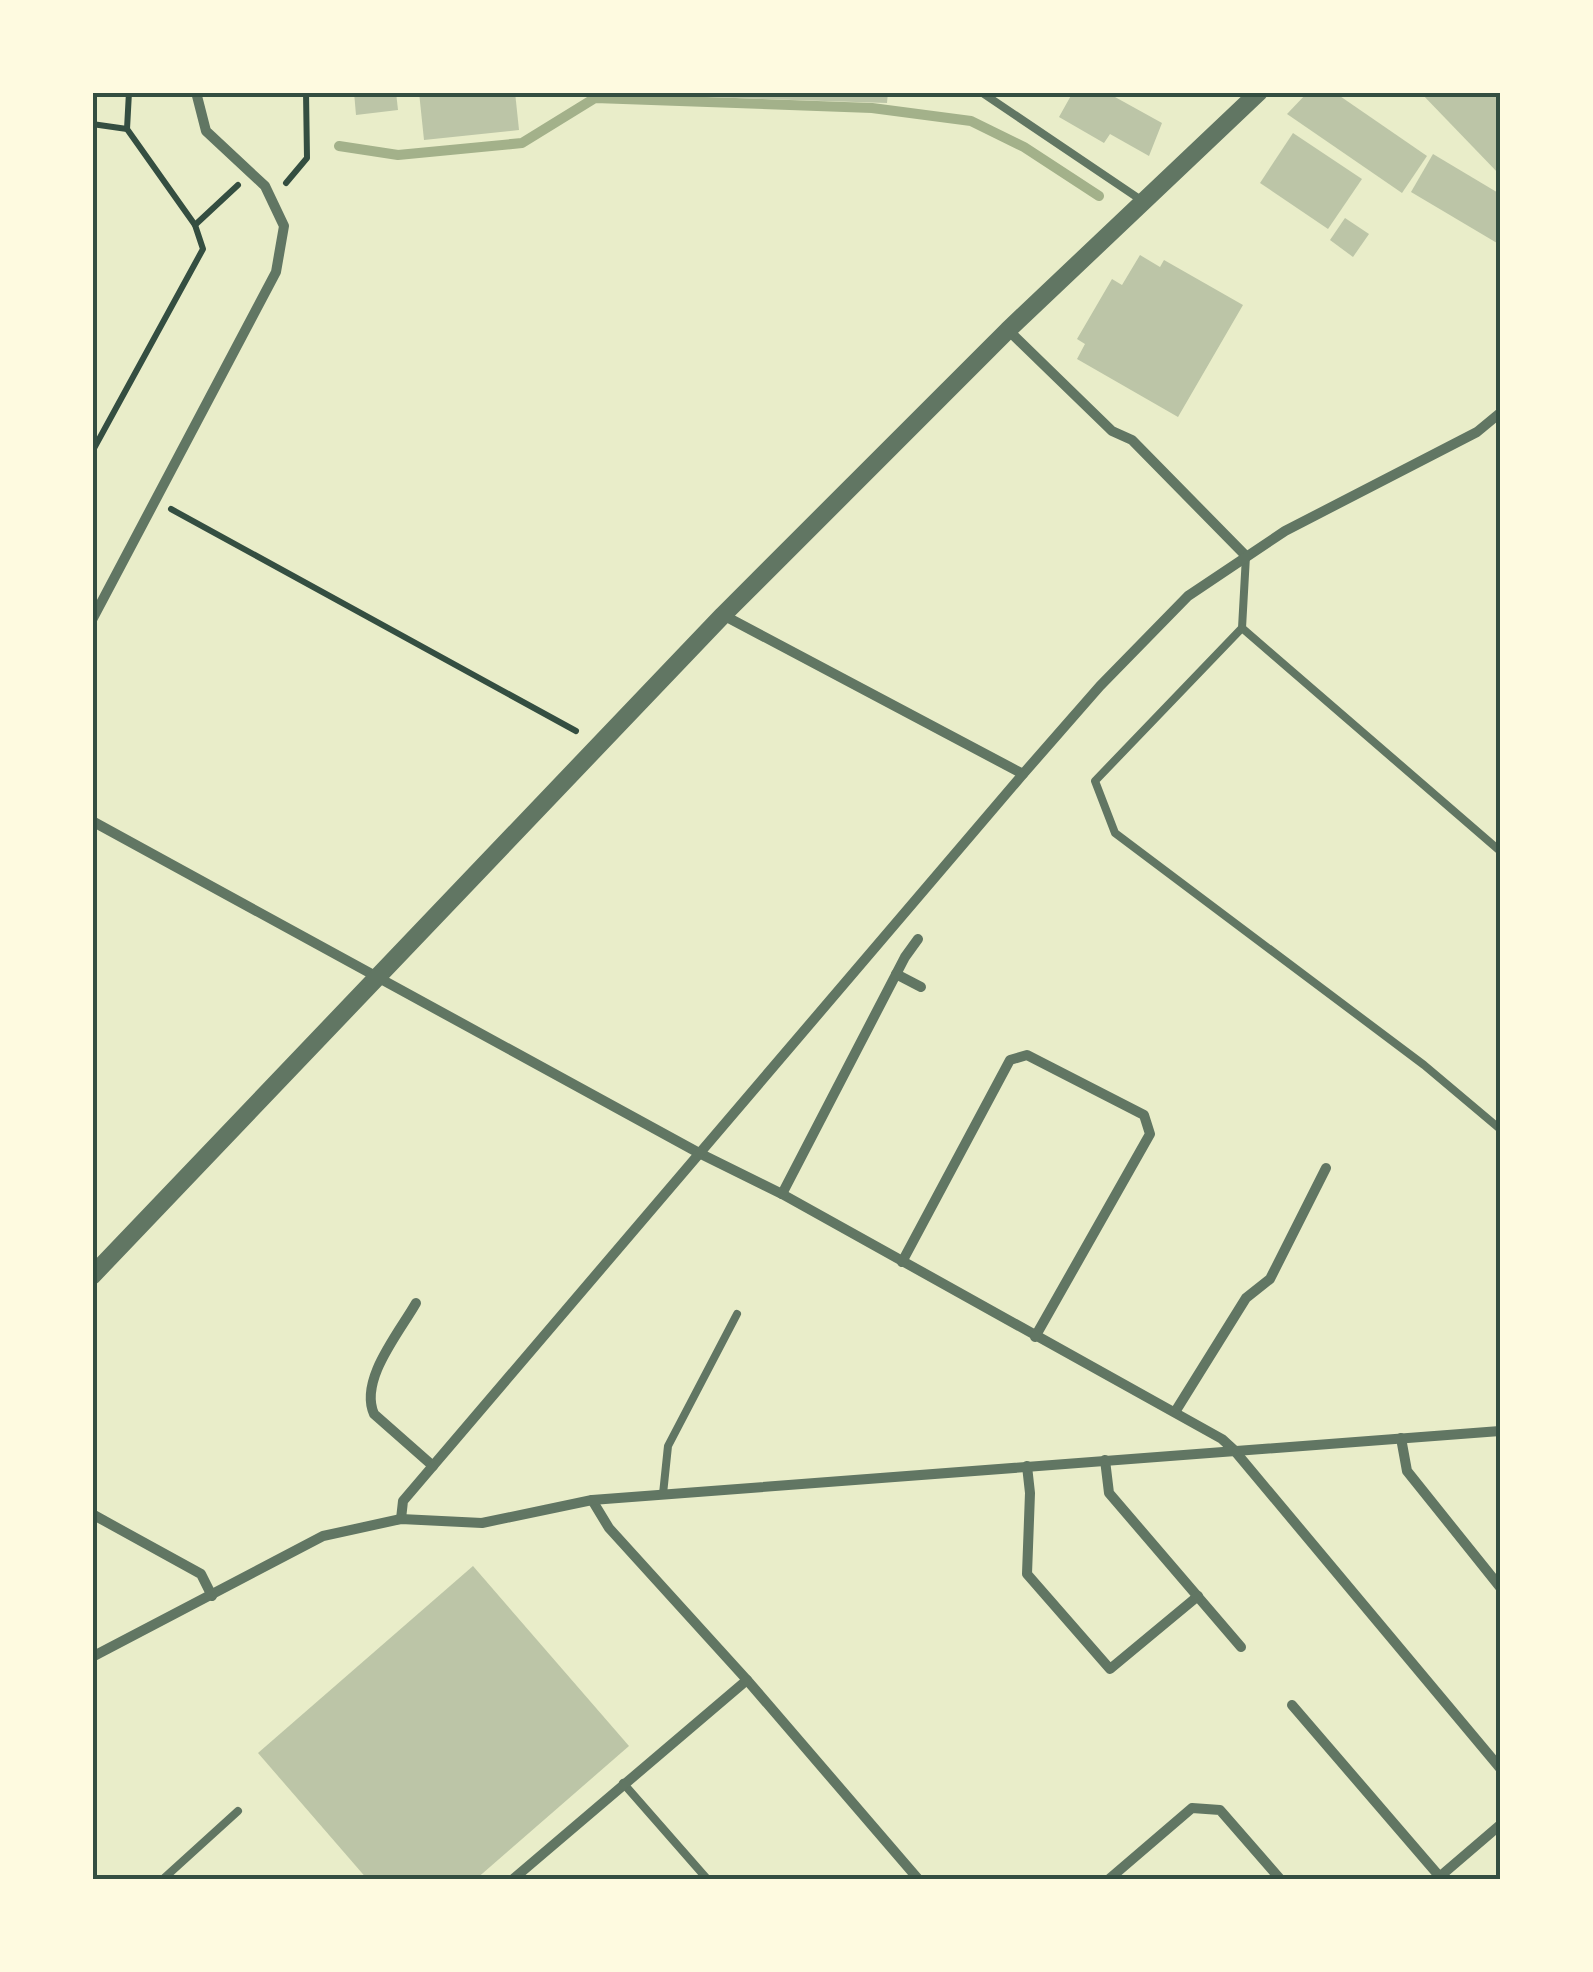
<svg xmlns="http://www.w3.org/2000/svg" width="1593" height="1972" font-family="Merriweather,serif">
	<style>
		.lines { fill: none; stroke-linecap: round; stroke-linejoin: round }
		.stream { stroke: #a3b18a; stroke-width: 10 }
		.building { fill: #bcc5a7 }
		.path { stroke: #344e41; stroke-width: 6 }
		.service { stroke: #617663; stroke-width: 8 }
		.minor { stroke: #617663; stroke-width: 10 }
		.tertiary { stroke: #617663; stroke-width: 18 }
		.neatline { fill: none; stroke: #344e41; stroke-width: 4 }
	</style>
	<rect width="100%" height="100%" fill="#e9edc9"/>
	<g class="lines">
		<path class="stream" d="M339,146l59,9 124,-12 73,-45 277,10 99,13 53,26 75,49"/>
	</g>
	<g class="building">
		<path d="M354,92h42l2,18 -42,5z"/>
		<path d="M419,92h96l4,38 -95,10z"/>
		<path d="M672,92h216l-1,11 -215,-7z"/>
		<path d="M1073,92h45l-3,5 47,26 -13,33 -39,-22 -6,9 -45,-26z"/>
		<path d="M1308,92h26l93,64 -25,37 -115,-79z"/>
		<path d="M1420,92h80v83z"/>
		<path d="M1293,133l69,46 -34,50 -68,-46z"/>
		<path d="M1433,154l67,40v44l-3,5 -86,-51z"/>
		<path d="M1345,218l24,16 -16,23 -23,-17z"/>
		<path d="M1140,255l20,12 4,-7 79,45 -65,112 -101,-58 8,-15 -8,-5 35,-60 10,6z"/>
		<path d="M473,1566l156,180 -154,134h-107l-110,-127z"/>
	</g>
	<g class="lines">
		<g class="path">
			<path d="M92,124l35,5 68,96 8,24 -111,203"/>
			<path d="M127,129l2,-37"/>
			<path d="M286,183l21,-25 -1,-66"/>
			<path d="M195,225l43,-40"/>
			<path d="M171,509l405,222"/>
		</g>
		<g class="service">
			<path d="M981,92l163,110"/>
			<path d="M1246,556l-4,72 -147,153 20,52 309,232 76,64"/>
			<path d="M1242,628l258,223"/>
			<path d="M663,1494l5,-48 69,-132"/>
			<path d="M623,1783l85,97"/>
			<path d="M162,1880l76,-69"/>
		</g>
		<g class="minor">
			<path d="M1008,330l104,101 20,9 114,116"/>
			<path d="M723,615l300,159"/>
			<path d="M92,620l184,-348 8,-46 -19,-40 -59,-55 -10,-39"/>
			<path d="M92,821l607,332 83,41 440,245 12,11 266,318"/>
			<path d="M896,974l25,13"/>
			<path d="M782,1194l123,-237 13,-18"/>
			<path d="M902,1262l108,-202 17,-5 117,60 6,19 -115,203"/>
			<path d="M416,1303c-17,30 -57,77 -42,111l59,52"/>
			<path d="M1175,1412l71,-114 24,-19 56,-111"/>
			<path d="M1401,1438l6,33 93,116"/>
			<path d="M1105,1460l4,33 132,154"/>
			<path d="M1027,1466l3,27 -3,81 83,95 88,-73"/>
			<path d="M592,1500l17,28 138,152 172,200"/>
			<path d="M92,1514l109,60 11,22"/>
			<path d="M401,1519l2,-18 620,-727 77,-88 88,-90 97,-65 192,-99 23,-19"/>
			<path d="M92,1657l231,-121 78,-17 81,4 110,-23 908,-69"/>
			<path d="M1292,1705l148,172"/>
			<path d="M92,1726v5"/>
			<path d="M1437,1879l63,-54"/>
			<path d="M512,1880l235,-200"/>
			<path d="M1108,1880l84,-72 28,2 61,70"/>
		</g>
		<path class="tertiary" d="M92,1276l631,-661 285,-285 251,-238"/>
	</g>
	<rect width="1593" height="1972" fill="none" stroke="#fefae0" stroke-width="190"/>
	<rect x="95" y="95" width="1403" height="1782" class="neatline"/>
</svg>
